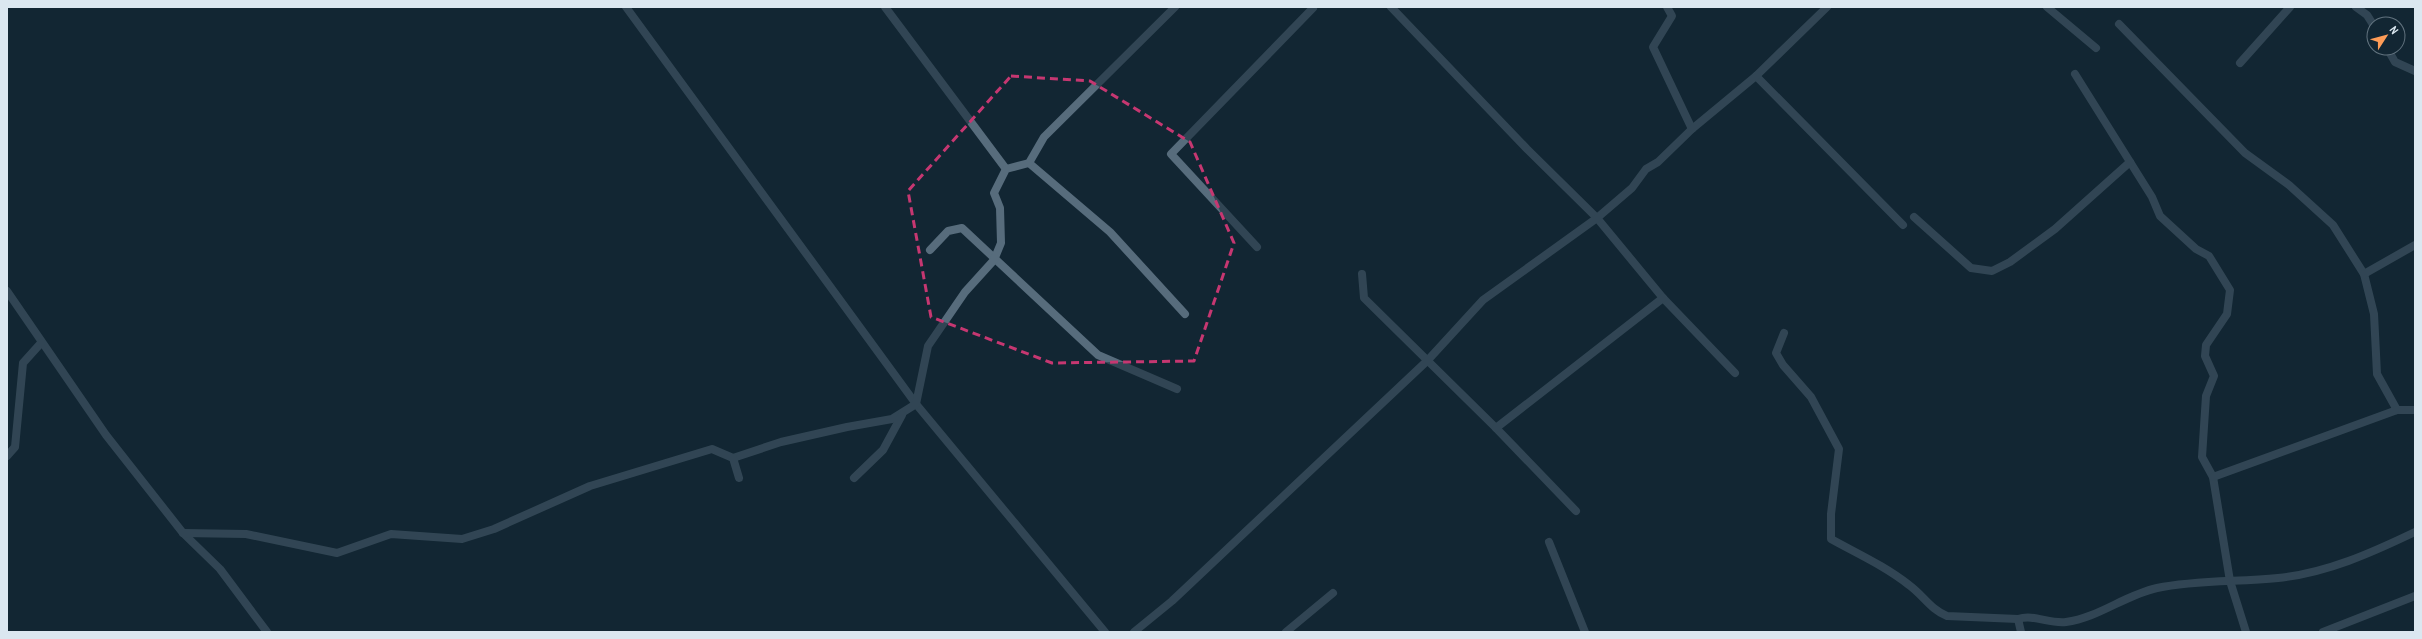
<svg xmlns="http://www.w3.org/2000/svg" width="2422" height="639" font-family="'Archivo Narrow',sans-serif">
	<style>
		.lines { fill: none; stroke-linecap: round; stroke-linejoin: round }
		.minor { stroke: #576c7c; stroke-width: 8 }
		.marked { fill: none; stroke: #c63771; stroke-width: 3; stroke-dasharray: 8 5; stroke-linejoin: round }
	</style>
	<rect width="100%" height="100%" fill="#122633"/>
	<g class="lines">
		<g class="minor">
			<path d="M626,7l290,397 189,228"/>
			<path d="M885,7l121,162"/>
			<path d="M1391,7l136,142 70,69 66,80 72,75"/>
			<path d="M1667,7l5,9 -19,31 39,82"/>
			<path d="M2047,7l49,41"/>
			<path d="M2356,7l11,8 7,11"/>
			<path d="M2119,24l126,129 44,32 44,40 31,49 10,40 3,60 20,36"/>
			<path d="M2387,48l8,14 20,9"/>
			<path d="M2240,63l50,-56"/>
			<path d="M2075,74l77,123 8,19 36,33 13,7 21,34 -3,24 -21,31 -1,11 9,20 -8,20 -4,61 11,20 17,104 16,51"/>
			<path d="M1756,76l147,149"/>
			<path d="M1029,163l81,69 75,82"/>
			<path d="M1914,217l57,51 21,3 18,-9 45,-33 75,-67"/>
			<path d="M1257,247l-86,-93 142,-146"/>
			<path d="M930,250l18,-19 14,-3 136,127 79,34"/>
			<path d="M1362,274l2,24 132,130 80,83"/>
			<path d="M2364,274l51,-29"/>
			<path d="M7,291l99,144 77,98 37,36 47,63"/>
			<path d="M1784,333l-8,20 7,12 28,32 28,52 -8,65v25c27,15 54,27 78,46 14,10 22,25 38,31l71,3c16,-5 31,5 48,3 32,-4 59,-27 91,-34 39,-8 80,-6 121,-10 49,-5 93,-25 137,-46"/>
			<path d="M1496,428l167,-130"/>
			<path d="M7,456l8,-9 8,-84 18,-20"/>
			<path d="M733,458l48,-16 66,-15 45,-8 24,-15 12,-58 37,-54 29,-32 7,-17 -1,-35 -6,-15 12,-24 23,-6 15,-26 131,-130"/>
			<path d="M2213,477l184,-67h18"/>
			<path d="M854,478l29,-28 19,-35"/>
			<path d="M183,533l63,1 91,19 54,-19 71,5 32,-10 96,-43 122,-37 21,9 6,20"/>
			<path d="M1549,542l36,90"/>
			<path d="M2018,619l3,13"/>
			<path d="M1134,632l38,-31 256,-241 55,-60 114,-82 35,-30 14,-19 12,-7 34,-33 64,-53 71,-69"/>
			<path d="M1286,632l47,-39"/>
			<path d="M2323,632l92,-36"/>
		</g>
	</g>
	<path d="M0 0H2422V639H0ZM1011,76l79,5 100,61 44,101 -40,118 -142,2 -121,-46 -23,-126z" fill="#122633" fill-opacity=".55" fill-rule="evenodd"/>
	<path class="marked" d="M1011,76l79,5 100,61 44,101 -40,118 -142,2 -121,-46 -23,-126z"/>
	<rect width="2422" height="639" fill="none" stroke="#dbe7f0" stroke-width="16"/>
	<g transform="translate(2386 36) rotate(54)"><circle r="19" fill="#122633" stroke="#62737f"/>
	<path d="M0-3L7 15L0 10L-7 15Z" fill="#fe9c57"/>
	<text y="-6" font-size="11" font-weight="bold" text-anchor="middle" fill="#dbe7f0">N</text>
	</g>
</svg>
